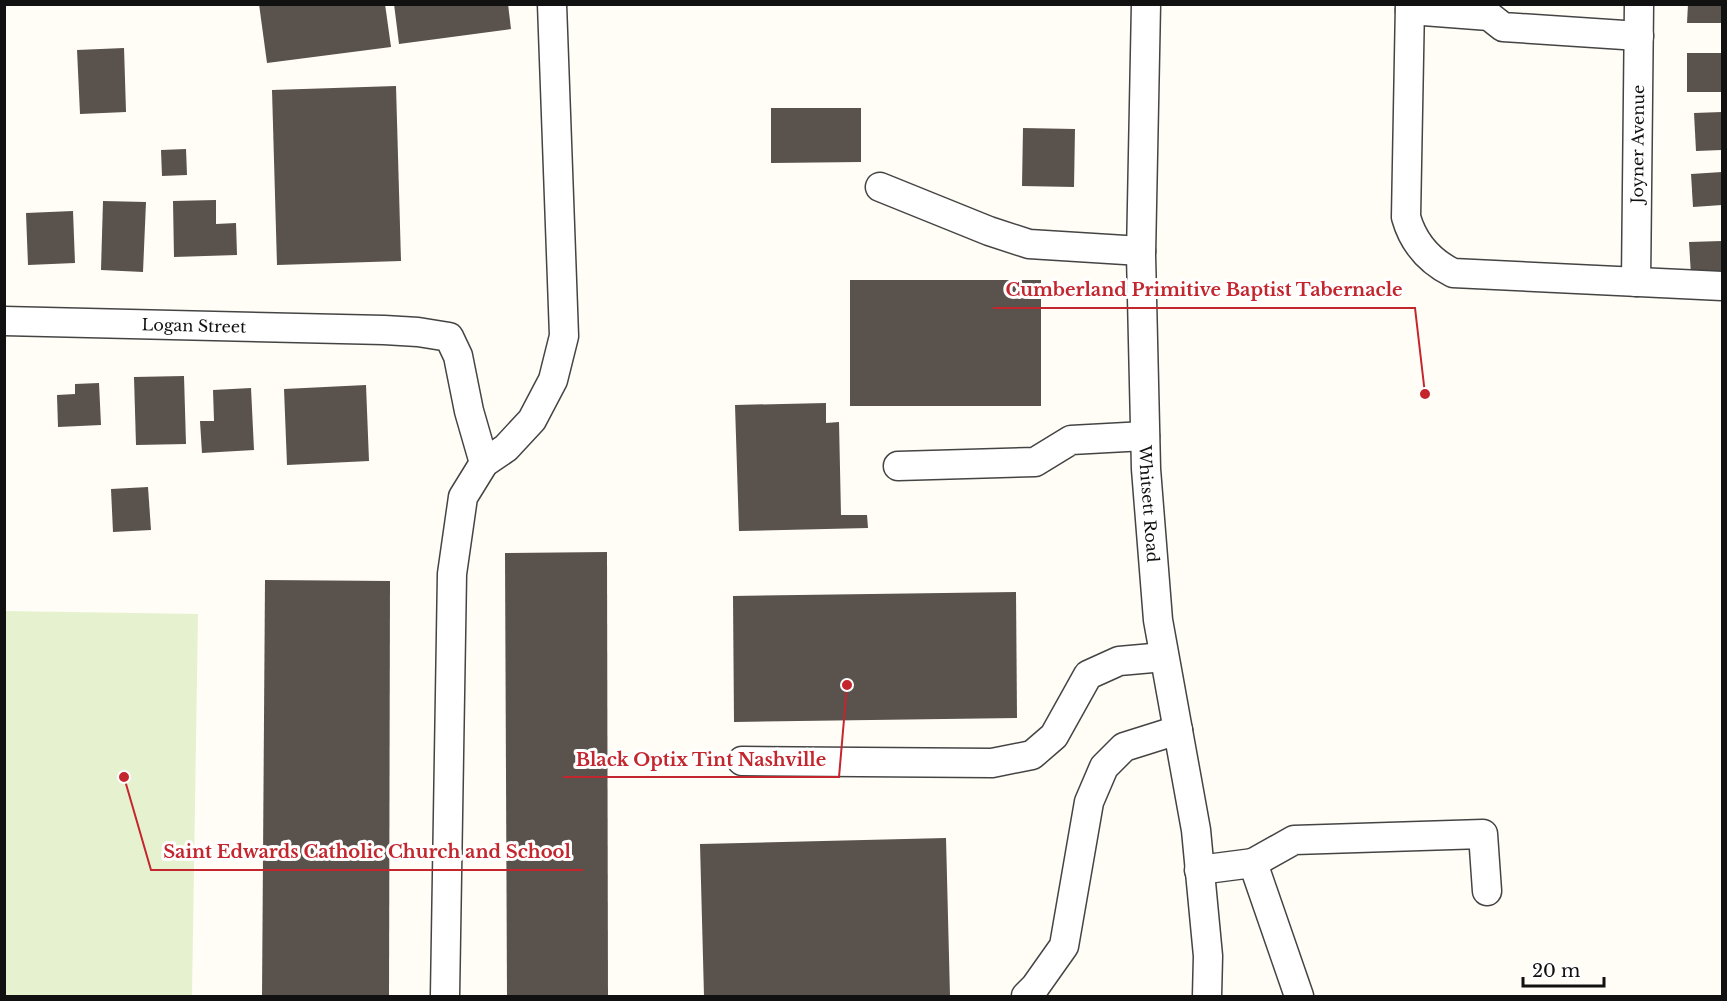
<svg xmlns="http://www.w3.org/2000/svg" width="1727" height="1001" font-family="'Libre Baskerville',serif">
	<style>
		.pitch { fill: #e6f2cf }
		.building { fill: #5a524d }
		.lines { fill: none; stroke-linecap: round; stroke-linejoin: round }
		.minor-casing { stroke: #444; stroke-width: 31 }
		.minor { stroke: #fff; stroke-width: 28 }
		.labels { text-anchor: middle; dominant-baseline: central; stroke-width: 6; stroke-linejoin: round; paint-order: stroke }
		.street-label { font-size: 16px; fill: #111; stroke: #fff }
		.leader { fill: none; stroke: #c4262e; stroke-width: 2 }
		.callout-dot { fill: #c4262e; stroke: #fff; stroke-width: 2 }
		.callout-label { font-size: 18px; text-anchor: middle; font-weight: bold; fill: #c4262e; stroke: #fff; stroke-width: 6; stroke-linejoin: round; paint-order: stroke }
	</style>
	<rect width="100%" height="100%" fill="#fffdf5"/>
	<path class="pitch" d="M5,611l193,3 -6,382h-187z"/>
	<g class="building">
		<path d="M259,4h126l6,43 -124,16z"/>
		<path d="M394,4h114l3,25 -112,15z"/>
		<path d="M1688,4h34v19h-35z"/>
		<path d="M124,48l2,64 -46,2 -3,-64z"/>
		<rect x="1687" y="53" width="35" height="39"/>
		<path d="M396,86l5,175 -124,4 -5,-175z"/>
		<path d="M771,108h90v54l-90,1z"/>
		<path d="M1722,112v38l-26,1 -2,-38z"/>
		<path d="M1023,128l52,1 -1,58 -52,-1z"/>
		<path d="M186,149l1,26 -25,1 -1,-26z"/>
		<path d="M1722,172v33l-29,2 -2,-33z"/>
		<path d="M216,200v24l20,-1 1,32 -63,2 -1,-56z"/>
		<path d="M103,201l43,1 -3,70 -42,-2z"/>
		<path d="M73,211l2,52 -47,2 -2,-52z"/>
		<path d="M1722,241v33l-31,1 -2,-33z"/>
		<rect x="850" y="280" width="191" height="126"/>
		<path d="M184,376l2,68 -50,1 -2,-68z"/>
		<path d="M99,383l2,42 -43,2 -1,-32 18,-1v-10z"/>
		<path d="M366,385l3,76 -82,4 -3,-76z"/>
		<path d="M251,388l3,62 -52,3 -2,-32h14l-1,-31z"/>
		<path d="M826,403v20l13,-1 2,93h26l1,13 -129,3 -4,-126z"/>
		<path d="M148,487l3,43 -38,2 -2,-43z"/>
		<path d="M607,552l1,444h-101l-2,-443z"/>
		<path d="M265,580l125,1 -1,415h-127z"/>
		<path d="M1016,592l1,126 -283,4 -1,-126z"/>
		<path d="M946,838l4,158h-246l-4,-152z"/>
	</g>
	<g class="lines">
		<defs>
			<g id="minor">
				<path id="s1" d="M1146,4l-5,251 5,214 12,151 38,210 12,126 -1,40"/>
				<path d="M1410,4l-4,213c7,25 23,44 47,56l269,13"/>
				<path d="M1410,10l79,6 14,11 136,9"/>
				<path d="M880,187l109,44 40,13 112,7"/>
				<path id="s2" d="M1636,282l3,-278"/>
				<path id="s3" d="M4,321l380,9 34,2 31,5 9,19 11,55 15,52"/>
				<path d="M898,466l137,-4 36,-22 74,-4"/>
				<path d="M742,761l250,2 40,-8 22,-19 34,-61 31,-14 45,-4"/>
				<path d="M1253,863l41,-23 189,-6 4,57"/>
				<path d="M1199,870l54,-7 46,133"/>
				<path d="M445,996l7,-422 11,-77 21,-34 22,-15 26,-28 21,-40 11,-44 -12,-332"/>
				<path d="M1026,996l9,-9 29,-41 25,-144 15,-35 20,-20 54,-17"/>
			</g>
		</defs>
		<use href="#minor" class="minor-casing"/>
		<use href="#minor" class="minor"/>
	</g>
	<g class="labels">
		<g class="street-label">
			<text stroke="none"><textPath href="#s2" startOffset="138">Joyner Avenue</textPath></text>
			<text stroke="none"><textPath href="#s3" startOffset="190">Logan Street</textPath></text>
			<text stroke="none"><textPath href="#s1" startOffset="500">Whitsett Road</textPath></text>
		</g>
	</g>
	<path class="leader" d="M1425 394L1415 308H993M847 685L839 777H563M124 777L151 870H583"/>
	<g class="callout-dot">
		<circle cx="1425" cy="394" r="6"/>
		<circle cx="847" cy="685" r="6"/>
		<circle cx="124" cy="777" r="6"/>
	</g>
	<g class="callout-label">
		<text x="1204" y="296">Cumberland Primitive Baptist Tabernacle</text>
		<text x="701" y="766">Black Optix Tint Nashville</text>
		<text x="367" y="858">Saint Edwards Catholic Church and School</text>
	</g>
	<rect width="1727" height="1001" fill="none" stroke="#111111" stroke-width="12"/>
	<path d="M1523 977v9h81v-9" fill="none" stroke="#111111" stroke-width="3"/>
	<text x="1532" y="977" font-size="18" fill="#111111" stroke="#ffffff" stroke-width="4.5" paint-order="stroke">20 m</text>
</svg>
